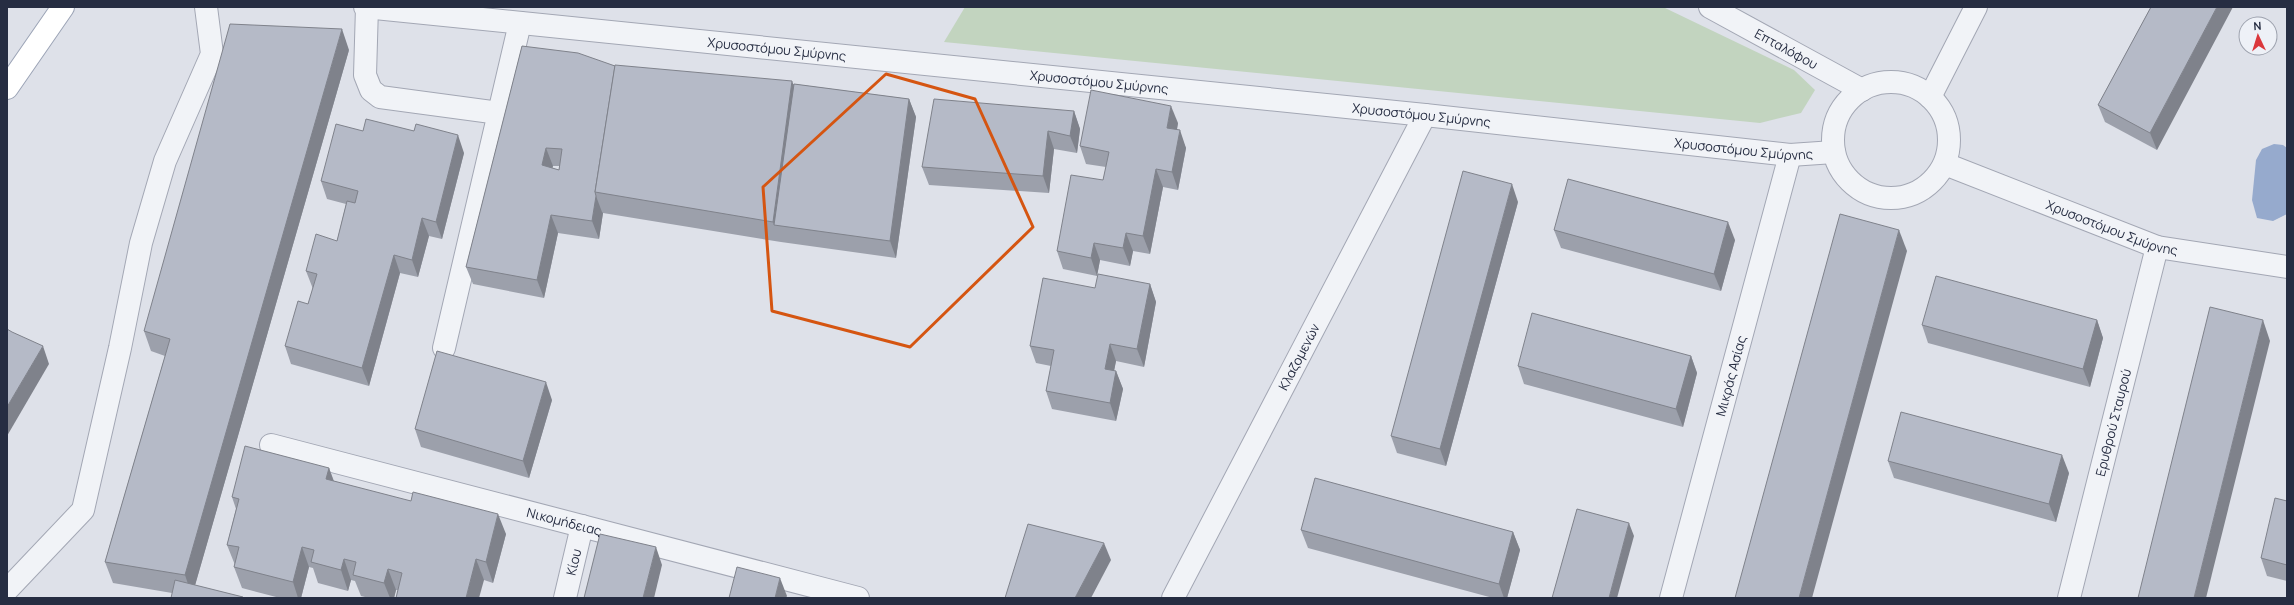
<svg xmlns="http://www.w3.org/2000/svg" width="2294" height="605" font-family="Manrope,sans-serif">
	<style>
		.green { fill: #c2d4bf }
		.water { fill: #96aacd }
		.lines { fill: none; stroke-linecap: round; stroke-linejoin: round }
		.minor-casing { stroke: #a3a7b4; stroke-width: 24 }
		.major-casing { stroke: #9ca4b6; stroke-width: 24 }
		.minor { stroke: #f1f3f7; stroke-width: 22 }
		.major { stroke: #fff; stroke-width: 22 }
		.wall { fill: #9ca0ab; fill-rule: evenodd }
		.shaded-wall { fill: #7f828b }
		.building { fill: #b5bac7; stroke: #7f828b; fill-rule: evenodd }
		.marked { fill: none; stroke: #d55511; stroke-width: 3; stroke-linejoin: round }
		.labels { text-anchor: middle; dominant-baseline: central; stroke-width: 3; stroke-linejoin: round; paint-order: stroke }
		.street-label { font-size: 13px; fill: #262d42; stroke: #eef1f7 }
	</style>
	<rect width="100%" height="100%" fill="#dee1e9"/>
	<path class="green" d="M965,7h698l131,63 21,20 -14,23 -41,10 -816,-81z"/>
	<path class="water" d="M2274,144l9,1 4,3v66l-14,7 -16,-3 -5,-18 4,-40 6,-11z"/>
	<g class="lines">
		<defs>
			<g id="minor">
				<path id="s1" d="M365,7l1060,108 365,40 44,-3"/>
				<path d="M367,7l-2,68 6,15 9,7 119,16"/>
				<path id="s2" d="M1710,7l152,83"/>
				<circle cx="1891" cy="140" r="58"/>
				<path d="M1930,97l46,-90"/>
				<path id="s3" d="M1945,164l212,83 130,20"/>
				<path d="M444,348l76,-325"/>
				<path id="s4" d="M271,445l587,153"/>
				<path d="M7,590l76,-80 37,-162 21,-105 24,-82 47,-107 -6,-47"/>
				<path id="s5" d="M565,598l17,-72"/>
				<path id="s6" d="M1173,598l252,-483"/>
				<path id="s7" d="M1671,598l119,-443"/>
				<path id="s8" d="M2069,598l88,-351"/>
			</g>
			<path id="major" d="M7,88l56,-81"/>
		</defs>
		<use href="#minor" class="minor-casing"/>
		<use href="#major" class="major-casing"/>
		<use href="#minor" class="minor"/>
		<use href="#major" class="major"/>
	</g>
	<g class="wall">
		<path d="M2151,7l6,143 -52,-28 -7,-17z"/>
		<path d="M522,46l93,20 179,18 115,15 7,18 -20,141 -115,-16 -178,-29 -4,26 -41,-6 -14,65 -71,-14 -7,-17zM553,166h6v4l-7,-2z"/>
		<path d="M349,50l-154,535 -23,8 -59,-10 -8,-21 60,-206 -14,-5 -7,-20z"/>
		<path d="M1074,111l6,18 -3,24 -23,-4 -5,44 -120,-8 -7,-18z"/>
		<path d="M1178,123l-1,7 9,18 -8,42 -15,-3 -13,67 -17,-3 -3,15 -30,-6 -3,16 -34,-7 -6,-18 46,-71 3,-13 -20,-3 -6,-18z"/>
		<path d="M363,131l101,22 -22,86 -13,-3 -11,41 -18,-4 -31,113 -78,-22 -6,-18 23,-42 5,-15 -7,-18 31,-30 9,-37 -19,-5 -6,-18z"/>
		<path d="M1518,202l-72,264 -49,-13 -6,-17z"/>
		<path d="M1554,230l181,10 -14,51 -160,-43z"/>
		<path d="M1150,284l6,18 -12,65 -28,-6 -2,10h2l7,18 -7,32 -64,-12 -6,-18 5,-25 -15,-3 -6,-17 65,-58z"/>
		<path d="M2097,320l6,18 -13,49 -162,-44 -6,-18z"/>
		<path d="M1691,356l6,17 -14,54 -159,-43 -6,-18z"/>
		<path d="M552,400l-23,78 -108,-31 -6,-18z"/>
		<path d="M1888,461l181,12 -13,49 -162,-44z"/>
		<path d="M329,468l5,13 172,53 -13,49 -9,-3 -86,10h-2l-2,8h-25l-8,-2 -6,-15 -4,-1 -3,11 -30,-8 -5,-15 -4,-1 -8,31h-21l-38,-10 -8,-21 1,-2 -8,-20 9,-36 -4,-12z"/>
		<path d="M2287,501v80l-20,-5 -6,-18z"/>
		<path d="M1301,530l212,2 7,18 -13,48h-14l-185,-50z"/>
	</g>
	<g class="shaded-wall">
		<path d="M2217,7h16l-76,143 -7,-17z"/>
		<path d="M342,29l7,21 -157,546 -7,-21z"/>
		<path d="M792,81l8,20 -26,124 -1,-3z"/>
		<path d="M909,99l7,18 -20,141 -6,-17z"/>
		<path d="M1171,106l7,17 -4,22 -7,-17z"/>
		<path d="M1074,111l6,18 -3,24 -7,-17z"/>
		<path d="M1180,130l6,18 -8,42 -6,-18z"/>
		<path d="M1048,131l6,18 -5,44 -6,-17z"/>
		<path d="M458,135l6,18 -22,86 -6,-17z"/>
		<path d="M546,148l7,18 -5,17 -6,-18z"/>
		<path d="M1156,169l7,18 -13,67 -7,-18z"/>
		<path d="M1512,184l6,18 -72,264 -6,-17z"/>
		<path d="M596,196l6,16 1,1 -4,26 -7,-18z"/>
		<path d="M551,215l7,18 -14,65 -7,-18z"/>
		<path d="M422,218l7,18 -11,41 -6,-17z"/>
		<path d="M1728,222l7,18 -14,51 -7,-17z"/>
		<path d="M1899,230l8,21 -95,347h-13z"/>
		<path d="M1126,233l7,18 -3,15 -7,-18z"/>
		<path d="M1094,243l6,17 -3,16 -6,-18z"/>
		<path d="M394,255l6,18 -31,113 -7,-18z"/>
		<path d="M1150,284l6,18 -12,65 -7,-18z"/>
		<path d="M2097,320l6,18 -13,49 -7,-18z"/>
		<path d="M2263,320l7,21 -64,257h-12z"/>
		<path d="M1110,344l6,17 -5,25 -6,-17z"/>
		<path d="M43,346l6,18 -42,72v-29z"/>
		<path d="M1691,356l6,17 -14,54 -7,-18z"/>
		<path d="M1116,371l7,18 -7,32 -6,-18z"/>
		<path d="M546,382l6,18 -23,78 -6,-17z"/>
		<path d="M2062,455l7,18 -13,49 -7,-18z"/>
		<path d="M329,468l7,20 -10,-9z"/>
		<path d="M498,514l8,20 -13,49 -7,-21z"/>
		<path d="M1629,523l5,13 -17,62h-8z"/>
		<path d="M1513,532l7,18 -13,48h-3l-5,-14z"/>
		<path d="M1104,543l7,17 -20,38h-16z"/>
		<path d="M302,547l7,20 -8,31h-3l-5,-16z"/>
		<path d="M656,547l6,18 -8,33h-11z"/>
		<path d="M344,559l7,21 -3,11 -7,-21z"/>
		<path d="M476,559l8,21 -5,18h-13z"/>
		<path d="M388,569l8,21 -2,8h-4l-6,-15z"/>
		<path d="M780,578l7,18 -1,2h-11z"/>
	</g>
	<g class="building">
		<path d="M2151,7h66l-67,126 -52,-28z"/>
		<path d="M230,24l112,5 -157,546 -80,-13 65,-223 -26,-8z"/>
		<path d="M522,46l56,7 37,13 -20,126 1,4 -4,25 -41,-6 -14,65 -71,-13zM546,148l16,1 -3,21 -17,-5z"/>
		<path d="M615,65l177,16 -19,141 -178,-30z"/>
		<path d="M794,84l115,15 -19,142 -116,-16z"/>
		<path d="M1091,90l80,16 -4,22 13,2 -8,42 -16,-3 -13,67 -17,-3 -3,15 -29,-5 -3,15 -34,-7 14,-76 32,5 6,-28 -29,-6z"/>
		<path d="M934,99l140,12 -4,25 -22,-5 -5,45 -121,-9z"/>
		<path d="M366,119l48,12 2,-7 42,11 -22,87 -14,-4 -10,42 -18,-5 -32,113 -77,-22 13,-45 10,3 9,-30 -11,-3 10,-37 21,7 10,-40 8,2 3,-12 -37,-10 15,-57 27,7z"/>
		<path d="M1463,171l49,13 -72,265 -49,-13z"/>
		<path d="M1568,179l160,43 -14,52 -160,-44z"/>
		<path d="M1840,214l59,16 -100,368h-64z"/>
		<path d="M1098,274l52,10 -13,65 -27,-5 -5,25 11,2 -6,32 -64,-12 8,-41 -24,-4 13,-68 52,10z"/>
		<path d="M1936,276l161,44 -14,49 -161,-44z"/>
		<path d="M2210,307l53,13 -69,278h-56z"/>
		<path d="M1532,313l159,43 -15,53 -158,-43z"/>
		<path d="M7,329l5,3 31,14 -36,61z"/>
		<path d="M437,351l109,31 -23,79 -108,-32z"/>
		<path d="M1901,412l161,43 -13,49 -161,-43z"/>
		<path d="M245,446l84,22 -3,11 85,22 2,-9 85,22 -12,48 -10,-3 -10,39h-70l6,-25 -14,-4 -4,14 -31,-8 3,-13 -12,-3 -3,11 -30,-8 3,-12 -12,-3 -9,35 -59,-15 5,-20 -12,-2 12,-46 -7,-2z"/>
		<path d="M1315,478l198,54 -14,52 -198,-54z"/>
		<path d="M2275,498l12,3v64l-26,-7z"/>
		<path d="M1577,509l52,14 -20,75h-57z"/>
		<path d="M1028,524l76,19 -29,55h-70z"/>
		<path d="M600,534l56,13 -13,51h-59z"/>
		<path d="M737,567l43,11 -5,20h-46z"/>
		<path d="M175,580l68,17v1h-72z"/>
	</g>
	<path class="marked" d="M886,74l89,25 58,128 -123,120 -138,-36 -9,-124z"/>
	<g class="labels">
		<g class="street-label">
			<text stroke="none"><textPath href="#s2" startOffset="87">Επταλόφου</textPath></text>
			<text stroke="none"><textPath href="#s1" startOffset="414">Χρυσοστόμου Σμύρνης</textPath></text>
			<text stroke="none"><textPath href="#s1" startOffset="738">Χρυσοστόμου Σμύρνης</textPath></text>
			<text stroke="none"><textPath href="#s1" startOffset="1062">Χρυσοστόμου Σμύρνης</textPath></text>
			<text stroke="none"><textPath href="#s1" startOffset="1386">Χρυσοστόμου Σμύρνης</textPath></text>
			<text stroke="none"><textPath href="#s3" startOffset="179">Χρυσοστόμου Σμύρνης</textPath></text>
			<text stroke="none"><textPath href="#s6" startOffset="272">Κλαζομενών</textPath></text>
			<text stroke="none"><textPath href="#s7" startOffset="230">Μικράς Ασίας</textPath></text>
			<text stroke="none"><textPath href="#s8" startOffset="181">Ερυθρού Σταυρού</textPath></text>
			<text stroke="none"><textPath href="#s4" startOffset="303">Νικομήδειας</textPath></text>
			<text stroke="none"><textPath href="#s5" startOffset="37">Κίου</textPath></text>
		</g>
	</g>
	<rect width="2294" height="605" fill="none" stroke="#262d42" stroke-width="16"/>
	<g transform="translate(2258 36) rotate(356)"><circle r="19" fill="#eef1f7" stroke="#9ea3af"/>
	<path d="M0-3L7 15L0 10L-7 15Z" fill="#db373c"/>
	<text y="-6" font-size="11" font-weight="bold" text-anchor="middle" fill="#262d42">N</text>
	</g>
</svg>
